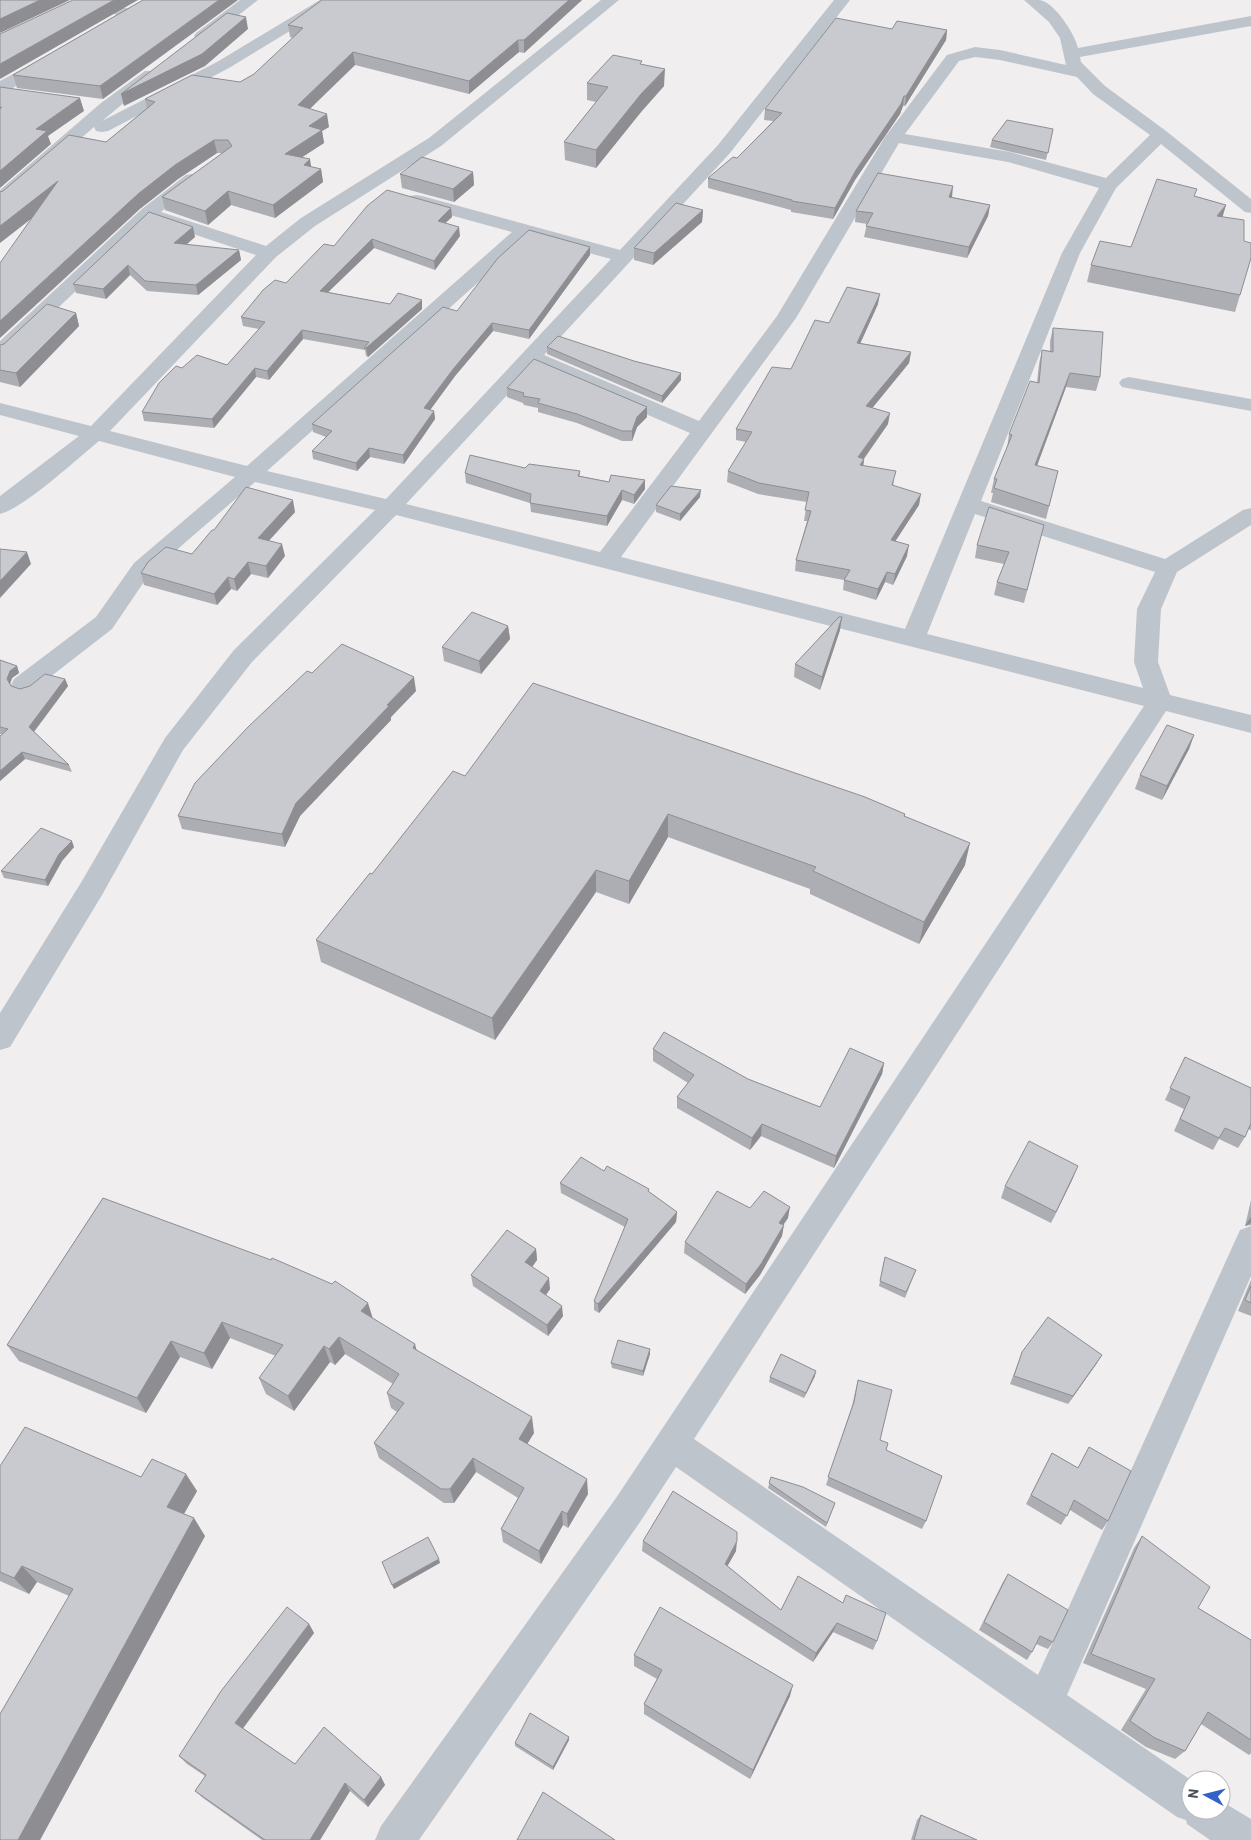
<svg xmlns="http://www.w3.org/2000/svg" width="1251" height="1840" font-family="Barlow,sans-serif">
	<style>
		.lines { fill: none; stroke-linecap: round; stroke-linejoin: round }
		.minor { fill: #bec4cb; fill-rule: evenodd }
		.wall { fill: #adaeb3 }
		.shaded-wall { fill: #8d8d92 }
		.building { fill: #c9cad0; stroke: #8d8d92 }
	</style>
	<rect width="100%" height="100%" fill="#f0eeee"/>
	<g class="lines">
		<g class="minor">
			<path d="M74,0h25l37,11 2,3 -2,3 -6,2 -53,-16z"/>
			<path d="M240,0h18l-50,39h-12l-2,-3 2,-3z"/>
			<path d="M320,0h19l-3,3 -107,65 -121,63 -6,1 -6,-1 -2,-4 -88,76 -6,1v-14l101,-87 44,-32h12l2,3 -57,47 115,-59z"/>
			<path d="M601,0h18l-178,146 -126,80 -39,31 -166,174 137,35 265,-234 -102,-28 -3,-4 3,-4 6,-1 6,1 198,54 98,-105 116,-145h16l-120,153 -186,202 155,66 78,-105 108,-179 62,-82 28,-8 25,3 66,15 -6,-27 -11,-16 -25,-22c5,0 11,0 16,0 15,3 35,34 38,48l173,-32v10l-171,31 1,5 24,24 61,45 85,68v14l-6,-1 -84,-68 -45,44 -36,65 -99,248 184,58 78,-49 8,-2v17l-74,47 -16,37 -3,53 12,33 81,20v18l-85,-22 -472,728 344,236 202,-445 11,-4v50l-184,419 124,85v30h30v-9l30,18v21h-41l-23,-16 -1,-4 -9,-3 -501,-350 -36,55 -221,318h-44l6,-14 235,-328 528,-792 -748,-191 -144,147 -69,88 -81,145 -92,152 -10,3v-37l82,-132 83,-143 69,-88 141,-140 -120,-28 -105,91 -38,56 -80,62 -9,3 -9,-3 -3,-6 3,-6 82,-62 38,-54 101,-86 -136,-36c-22,18 -75,67 -99,73v-18l79,-60 -79,-21v-12l91,23 165,-171 -105,-35 -144,136 -7,2v-17l142,-132 44,-34 6,-1 6,1 3,4 -40,33 105,34 35,-28 128,-80zM975,57l25,3 77,17 16,17 57,41 -44,43 -96,-26 -105,-18 54,-73zM899,143l109,19 91,26 -37,65 -157,376 -284,-72 175,-239zM529,237l82,22 -225,240 -119,-28zM534,366l156,67 -90,119 -194,-48zM975,514l180,58 -18,37 -3,53 9,26 -216,-54z"/>
			<path d="M47,56l6,2 2,3 -2,3 -47,28 -6,1v-12z"/>
			<path d="M1129,377l122,22v12l-129,-24 -3,-4 3,-4z"/>
		</g>
	</g>
	<g class="wall">
		<path d="M143,0l-40,99 -86,-11 -4,-13z"/>
		<path d="M582,0l-58,53 -5,-1 -50,42 -114,-29 -45,44 19,18 -7,4 2,12 -22,14 9,10 10,2 2,13 -48,36 -44,-13 -23,20 -43,-15 -3,-13 61,-44h-6l-39,26 -37,29 -108,9 -30,-26 103,-49 41,-34 -2,-9 95,-17 14,-8 39,-36 -3,-1 -2,-12z"/>
		<path d="M892,29l55,1 -1,10 -41,66h-2l-3,8 -45,66 -22,39 -42,-7v-2l-83,-22v-10l29,-20 36,-37 -9,-1 1,-11z"/>
		<path d="M587,83l77,3 -23,26 -45,56 -31,-8 -1,-18 32,-40 -9,-2z"/>
		<path d="M1053,129l-7,31 -56,-13 2,-7z"/>
		<path d="M473,172l1,13 -20,17 -52,-14 -2,-14z"/>
		<path d="M1195,196l31,9 -4,12 18,78 -5,17 -148,-30 4,-17 40,-18z"/>
		<path d="M952,197l38,8 -2,11 -21,42 -103,-21 3,-13 -12,-2 1,-11z"/>
		<path d="M451,208l1,9 -7,6 15,13 -25,34 -61,-22 -46,44 62,12 32,-4v9l-54,48 -2,-1 -1,-6 -62,-11 -34,41 -13,-3 -42,51 -70,-7 -2,-9 40,-44 45,-3 32,-36 -16,-3 -2,-9 93,-71z"/>
		<path d="M703,210l-1,12 -49,43 -19,-5v-12z"/>
		<path d="M195,237l-9,8 53,5 2,10 -43,35 -51,-4 -17,-16 -24,24 -30,-6 -3,-9z"/>
		<path d="M590,255l-61,84 -36,-8 -38,45 -25,34 4,1 1,8 -31,45 -34,-7 -13,14 -44,-12 -1,-8 14,-14 -13,-5 -1,-8 145,-113z"/>
		<path d="M878,304l-18,39 51,9 -2,11 -37,45 16,16 -24,35 -1,7 31,15 -1,5 26,19 -24,36 12,15 -14,29 -8,-3 -9,18 -33,-10 1,-10 -49,-9 1,-11 11,-39h-3l3,-19 -49,-8 -31,-12 1,-11 18,-29 -10,-2v-11l55,-60 38,-46z"/>
		<path d="M76,313l3,13 -59,61 -20,-5v-37z"/>
		<path d="M1053,328l47,49 -4,14 -30,-4 -29,79 21,5 -12,48 -55,-17 2,-9h-2l3,-14 13,-31 2,-14 28,-52 2,-18 3,-14 8,1v-10z"/>
		<path d="M547,347l87,14 47,12v7l-19,23 -115,-49z"/>
		<path d="M507,388l140,19v10l-10,10 -5,14h-10l-45,-18 -39,-11v-4l-14,-3 -1,-2 -16,-6z"/>
		<path d="M525,468l55,3v5l65,13 -11,15 -12,-4 -15,26 -76,-14 -1,-9 -64,-20 -1,-10z"/>
		<path d="M700,497l-20,24 -24,-9v-7z"/>
		<path d="M295,512l-26,29 16,15 -17,22 -17,-4 -14,17 -6,-2 -14,16 -73,-20 -3,-12 51,-19 22,-24z"/>
		<path d="M1044,525l-20,78 -30,-8 3,-13 7,-18 -29,-6 2,-13z"/>
		<path d="M508,626l2,13 -29,35 -37,-13 -2,-14z"/>
		<path d="M840,630l-20,60 -26,-13 1,-13z"/>
		<path d="M0,660l17,6 2,7 -7,5 -2,7 1,1 9,3 45,-10 3,7 -34,46 35,33 3,7 -47,-13 -25,22v-45l2,-2h-2z"/>
		<path d="M312,673l104,18 -25,26v3l-91,96 -15,31 -103,-18 -4,-13z"/>
		<path d="M1194,735l-5,14 -27,51 -27,-11 5,-14z"/>
		<path d="M465,776l440,38v2l60,49 -46,79 -109,-50v-5l-142,-52 -39,67 -33,-12 -101,148 -174,-78 -5,-22 56,-66z"/>
		<path d="M74,847l-12,14 -14,25 -44,-8 -3,-7z"/>
		<path d="M653,1049l95,30 72,28 64,-44 -2,11 -48,94 -73,-32 -11,14 -73,-42v-11l11,-14 -35,-22z"/>
		<path d="M1185,1057l66,31v42l-3,-1 -3,8 -7,11 -19,-9 -6,11 -39,-19 10,-22 -19,-9z"/>
		<path d="M604,1171l45,21 28,20 -1,10 -77,91 -5,-3v-9l31,-74 -64,-34 -1,-10z"/>
		<path d="M1073,1178l-22,45 -50,-25 4,-12z"/>
		<path d="M103,1198l269,120 162,115 -7,11 61,50 -20,34 -5,-3 -22,39 -38,-22 -2,-13 17,-31 -42,-26 -22,31h-10l-65,-45 -5,-15 23,-31 -6,-4 -4,-15 6,-9 -48,-30 -10,11 -5,-3 -36,49 -28,-17 -7,-16 17,-22 -46,-18 -18,31 -32,-12 -34,56 -127,-52 -12,-16z"/>
		<path d="M1251,1200v25l-6,1z"/>
		<path d="M750,1208l38,10 -5,7 -1,11 -22,39 -15,19 -61,-41 1,-11z"/>
		<path d="M536,1249l1,11 -5,7 18,22 -4,6 17,21 -15,20 -75,-50 -2,-11z"/>
		<path d="M885,1257l31,13 -11,28 -26,-12z"/>
		<path d="M1251,1280v36l-13,-5z"/>
		<path d="M650,1349v5l-7,22 -31,-8 -1,-5z"/>
		<path d="M1022,1352l75,11 -29,41 -58,-20z"/>
		<path d="M815,1376l-11,22 -35,-16 1,-5z"/>
		<path d="M858,1380l22,60 46,81 -4,8 -96,-44 26,-79z"/>
		<path d="M1089,1447l19,74 -6,9 -32,-20 -9,15 -35,-21 26,-51 26,15z"/>
		<path d="M0,1466l141,11 56,14 -13,23 21,22 -165,304h-40l69,-244 -32,-14 -8,12 -29,-13z"/>
		<path d="M771,1477l64,26 -9,24 -58,-39z"/>
		<path d="M1142,1536l56,72 53,32v113l-2,2 -48,-31 -16,27 -10,8 -29,-12 -25,-17 25,-41 -63,-26 51,-115z"/>
		<path d="M643,1541l93,10 -9,15 54,44 17,-34 79,65 -4,9 -40,-18 -20,30 -171,-111z"/>
		<path d="M1008,1574l45,68 -5,7 -12,-5 -4,8 -5,8 -48,-30 24,-48z"/>
		<path d="M309,1624l5,9 -71,95 52,36 86,13 4,8 -17,22 -18,-16 -30,49h-58l-59,-42 -8,-7 10,-15 -18,-12 -8,-8z"/>
		<path d="M634,1655l156,41 -40,83 -106,-65v-10l13,-25 -23,-13z"/>
		<path d="M569,1740l-16,30 -38,-24v-3z"/>
		<path d="M921,1815l56,25h-66l6,-20z"/>
	</g>
	<g class="shaded-wall">
		<path d="M40,0h30l-70,33v-14z"/>
		<path d="M114,0h24l-138,79v-15z"/>
		<path d="M219,0h19l-135,99 -3,-13z"/>
		<path d="M569,0h13l-58,53v-13z"/>
		<path d="M246,17l2,12 -43,37 -81,40 -3,-12z"/>
		<path d="M947,30l-1,10 -41,66 1,-10z"/>
		<path d="M518,40l1,12 -50,42v-13z"/>
		<path d="M353,52l2,13 -55,53 -2,-13z"/>
		<path d="M665,69l-1,17 -23,26 -45,56v-18l45,-56z"/>
		<path d="M904,96l-1,10 -3,8 -45,66 -22,39 2,-11 21,-38z"/>
		<path d="M80,98l4,13 -36,25 3,8 -51,44v-17l36,-42z"/>
		<path d="M327,114l2,13 -7,4 2,12 -37,24 -2,-13 24,-28z"/>
		<path d="M214,140l3,13 -39,26 -37,29 -141,130v-17l138,-127 37,-29z"/>
		<path d="M310,159l2,13 -8,-7z"/>
		<path d="M321,169l2,13 -48,36 -2,-13z"/>
		<path d="M473,172l1,13 -20,17 -1,-13z"/>
		<path d="M58,181l4,14 -62,48v-17z"/>
		<path d="M953,186l-1,12 -3,-1z"/>
		<path d="M228,191l3,14 -23,20 -3,-14z"/>
		<path d="M990,205l-2,11 -21,42 2,-11z"/>
		<path d="M1226,205l-5,17 -4,-6z"/>
		<path d="M451,208l1,9 -13,12 -1,-8z"/>
		<path d="M703,210l-1,12 -49,43 1,-12z"/>
		<path d="M193,227l2,10 -19,16 -2,-10z"/>
		<path d="M459,227l1,9 -25,34 -1,-9z"/>
		<path d="M372,239l2,9 -53,51 -1,-8z"/>
		<path d="M590,247v8l-61,84v-9z"/>
		<path d="M239,250l2,10 -43,35 -2,-10z"/>
		<path d="M128,265l2,10 -24,24 -3,-10z"/>
		<path d="M880,294l-2,10 -22,49 1,-10z"/>
		<path d="M422,300v9l-54,48 -2,-9z"/>
		<path d="M76,313l3,13 -59,61 -4,-14z"/>
		<path d="M492,323l1,8 -38,45 -30,41 -1,-9 30,-40z"/>
		<path d="M302,330l1,9 -34,41 -2,-9z"/>
		<path d="M911,352l-2,11 -44,54 1,-11z"/>
		<path d="M255,368l1,9 -42,51 -2,-9z"/>
		<path d="M681,373v7l-19,23v-7z"/>
		<path d="M1070,373l-4,14 -34,92 3,-14z"/>
		<path d="M647,407v10l-10,10 -5,14v-10l5,-14z"/>
		<path d="M434,411l1,8 -31,45 -1,-9z"/>
		<path d="M890,413l-2,11 -31,44 1,-11z"/>
		<path d="M369,448l1,9 -13,14 -1,-8z"/>
		<path d="M864,459l-1,10 -3,-4z"/>
		<path d="M645,480v9l-11,15v-9z"/>
		<path d="M622,490v10l-15,26v-10z"/>
		<path d="M701,490l-1,7 -20,24v-7z"/>
		<path d="M921,494l-2,11 -30,46 2,-11z"/>
		<path d="M293,500l2,12 -35,38 -2,-12z"/>
		<path d="M282,544l3,12 -17,22 -2,-12z"/>
		<path d="M909,545l-2,11 -14,29 2,-11z"/>
		<path d="M27,552l4,12 -31,34v-17z"/>
		<path d="M248,562l3,12 -14,17 -3,-12z"/>
		<path d="M887,572l-2,10 -9,18 2,-11z"/>
		<path d="M228,577l3,12 -14,16 -3,-11z"/>
		<path d="M842,617l-2,13 -20,60 2,-13z"/>
		<path d="M508,626l2,13 -29,35 -2,-13z"/>
		<path d="M17,666l2,7 -7,5 -3,8 -2,-7 3,-8z"/>
		<path d="M414,677l2,14 -25,26v3l-91,96 -15,31 -3,-13 14,-31 91,-98z"/>
		<path d="M65,679l3,7 -36,48 -3,-7z"/>
		<path d="M1194,735l-5,14 -27,51 5,-14z"/>
		<path d="M22,752l3,7 -25,22v-10z"/>
		<path d="M668,814v23l-39,67v-23z"/>
		<path d="M72,841l2,6 -12,14 -14,25 -3,-6 14,-26z"/>
		<path d="M970,843l-5,22 -46,79 5,-22z"/>
		<path d="M596,870v22l-101,148 -3,-22z"/>
		<path d="M884,1063l-2,11 -48,94 2,-12z"/>
		<path d="M762,1124l-1,12 -11,14 2,-12z"/>
		<path d="M1078,1166l-5,12 -22,45 5,-11z"/>
		<path d="M790,1207l-2,11 -11,16 2,-11z"/>
		<path d="M677,1212l-1,10 -77,91 -1,-9z"/>
		<path d="M1251,1217v6l-6,3z"/>
		<path d="M784,1225l-2,11 -22,39 -15,19 1,-10z"/>
		<path d="M536,1249l1,11 -10,14 -2,-12z"/>
		<path d="M549,1278l1,11 -9,13 -1,-11z"/>
		<path d="M368,1303l5,16 -12,-8z"/>
		<path d="M562,1306l1,10 -15,20 -1,-11z"/>
		<path d="M222,1322l8,16 -18,31 -8,-16z"/>
		<path d="M339,1337l6,17 -10,11 -6,-16z"/>
		<path d="M171,1341l9,16 -34,56 -9,-15z"/>
		<path d="M415,1344l4,16 -6,-12z"/>
		<path d="M324,1346l6,16 -36,49 -6,-15z"/>
		<path d="M650,1349v5l-7,22v-5z"/>
		<path d="M1102,1355l-5,8 -29,41 5,-8z"/>
		<path d="M816,1371l-1,5 -11,22 2,-5z"/>
		<path d="M532,1417l2,16 -13,21 -2,-15z"/>
		<path d="M473,1458l3,14 -22,31 -4,-14z"/>
		<path d="M186,1474l11,17 -19,33 -11,-17z"/>
		<path d="M587,1479l1,15 -20,34 -1,-14z"/>
		<path d="M562,1511l1,14 -22,39 -2,-13z"/>
		<path d="M194,1518l11,18 -165,304h-22z"/>
		<path d="M737,1541l-1,10 -13,23 2,-10z"/>
		<path d="M439,1559l1,4 -46,26 -2,-4z"/>
		<path d="M22,1566l15,16 -8,12 -15,-16z"/>
		<path d="M837,1623l-4,9 -20,30 3,-9z"/>
		<path d="M309,1624l5,9 -73,98 -6,-8z"/>
		<path d="M793,1685l-3,11 -40,83 3,-9z"/>
		<path d="M569,1737v3l-16,30v-3z"/>
		<path d="M381,1777l4,8 -17,22 -4,-7z"/>
		<path d="M345,1783l5,8 -30,49h-10z"/>
	</g>
	<g class="building">
		<path d="M0,0h40l-40,19z"/>
		<path d="M73,0h41l-114,64v-30z"/>
		<path d="M143,0h76l-119,86 -87,-11z"/>
		<path d="M322,0h247l-45,40h-6l-49,41 -116,-29 -55,53 29,9 -18,12 13,4 -37,24 25,5 -6,6 17,4 -48,36 -45,-14 -23,20 -43,-14 70,-51 -4,-6h-14l-39,25 -37,29 -138,127v-58l58,-82 -58,45v-34l3,-1 66,-56 37,7 49,-40 -10,-3 47,-24 48,7 14,-8 49,-46 -15,-3z"/>
		<path d="M227,13l19,4 -44,37 -81,40z"/>
		<path d="M836,18l56,11 5,-8 50,9 -41,66h-2l-3,8 -45,66 -21,38 -43,-7v-1l-84,-22 25,-21 4,1 45,-45 -17,-4z"/>
		<path d="M613,55l29,6 -2,3 25,5 -24,25 -45,56 -32,-8 44,-55 -21,-4z"/>
		<path d="M0,87l80,11 -44,31 11,2 -47,40v-62l2,-2 -2,1z"/>
		<path d="M1007,120l46,9 -5,24 -56,-13z"/>
		<path d="M422,157l51,15 -20,17 -53,-15z"/>
		<path d="M878,173l75,13 -4,11 41,8 -21,42 -103,-21 7,-13 -17,-2z"/>
		<path d="M1157,179l40,10 -3,7 32,9 -9,11 27,4v21l7,2v15l-11,37 -149,-30 9,-24 31,6z"/>
		<path d="M387,190l64,18 -13,13 21,6 -25,34 -62,-22 -52,52 70,13 8,-11 24,7 -56,48h-2l5,-6 -67,-12 -35,41 -12,-3 -43,51 -70,-7 17,-29 17,-17 6,2 15,-13 30,10 38,-43 -24,-5 22,-27 12,-10 11,3 38,-39 10,2 33,-40z"/>
		<path d="M676,203l27,7 -49,43 -20,-5z"/>
		<path d="M149,212l44,15 -19,16 65,7 -43,35 -51,-4 -17,-16 -25,24 -30,-5z"/>
		<path d="M529,230l61,17 -61,83 -37,-7 -38,45 -30,40 10,3 -31,44 -34,-7 -13,15 -44,-12 20,-20 -20,-7 131,-117 14,4 41,-53z"/>
		<path d="M847,287l33,7 -23,49 54,9 -45,54 24,7 -32,44 6,2 -4,6 36,6 -4,14 29,9 -30,46 18,5 -14,29 -8,-2 -9,17 -34,-9 6,-10 -54,-10 15,-49 -6,-1 4,-18 -50,-9 -31,-12 24,-39 -16,-3 36,-62 19,2 24,-49 14,3z"/>
		<path d="M47,304l29,9 -60,60 -16,-3v-25l4,-1z"/>
		<path d="M1053,328l50,4 -3,45 -30,-4 -35,92 23,6 -9,35 -55,-18 3,-9h-3l18,-44 -3,-1 21,-53 9,2 3,-33 11,2z"/>
		<path d="M558,336l76,25 47,12 -19,23 -115,-49z"/>
		<path d="M534,359l113,48 -10,10 -5,14h-10l-45,-17 -39,-11 2,-4 -17,-3 1,-3 -17,-5z"/>
		<path d="M470,455l55,13 4,-4 51,7 -2,5 31,6 2,-7 34,5 -11,15 -12,-5 -15,26 -77,-13 1,-9 -66,-21z"/>
		<path d="M671,486l30,4 -21,24 -24,-9z"/>
		<path d="M246,487l47,13 -35,38 24,6 -16,22 -18,-4 -14,17 -6,-2 -14,17 -73,-21 7,-11 18,-15 26,7 20,-24h2z"/>
		<path d="M989,507l55,18 -17,65 -30,-8 12,-30 -32,-7z"/>
		<path d="M0,549l27,3 -27,29z"/>
		<path d="M472,612l36,14 -29,35 -37,-14z"/>
		<path d="M839,617h3l-20,60 -27,-13z"/>
		<path d="M342,644l72,33 -27,28 2,1 -93,97 -14,31 -104,-18 17,-33 53,-56 59,-56 5,2z"/>
		<path d="M0,660l17,6 -7,5 -3,8 4,7 9,3 10,-3 15,-12 20,5 -36,48 40,38 -47,-13 -22,19v-35l8,-7 -8,-2z"/>
		<path d="M533,683l332,114 40,17 -1,2 66,27 -46,79 -111,-51 3,-4 -148,-53 -39,67 -33,-11 -104,148 -176,-78 54,-67 2,1 81,-103 12,5z"/>
		<path d="M1167,725l27,10 -27,51 -27,-11z"/>
		<path d="M41,828l31,13 -13,13 -14,26 -44,-9z"/>
		<path d="M664,1032l84,47 72,28 30,-59 34,15 -48,93 -74,-32 -10,14 -75,-41 17,-22 -41,-26z"/>
		<path d="M1185,1057l66,31v35l-6,14 -20,-9 -6,10 -39,-19 10,-22 -20,-9z"/>
		<path d="M1029,1141l49,25 -22,46 -51,-26z"/>
		<path d="M581,1157l23,14 3,-5 42,23 -1,2 29,21 -79,92 -4,-3 34,-82 -68,-36z"/>
		<path d="M717,1191l33,17 14,-17 26,16 -11,16 5,2 -23,39 -15,20 -61,-42z"/>
		<path d="M103,1198l168,62 1,-2 60,26 3,-3 33,22 -7,8 54,33 -2,4 119,69 -13,22 68,40 -20,35 -5,-3 -23,40 -38,-22 23,-41 -51,-30 -23,31h-9l-67,-46 30,-40 -17,-10 12,-19 -60,-37 -10,12 -5,-3 -36,50 -29,-18 24,-33 -61,-23 -18,31 -33,-12 -34,57 -130,-53z"/>
		<path d="M507,1230l29,19 -11,13 24,16 -9,13 22,15 -15,19 -76,-50z"/>
		<path d="M885,1257l31,13 -10,22 -26,-11z"/>
		<path d="M1251,1286v17l-6,-3z"/>
		<path d="M1048,1317l54,38 -29,41 -59,-20 8,-24z"/>
		<path d="M618,1340l32,9 -7,22 -32,-8z"/>
		<path d="M781,1354l35,17 -10,22 -36,-16z"/>
		<path d="M858,1380l34,10 -12,50 8,3 -2,7 56,26 -16,45 -98,-44 26,-75z"/>
		<path d="M25,1427l116,50 11,-18 34,15 -19,33 27,11 -176,322h-18v-126l73,-125 -51,-23 -8,12 -14,-6v-106z"/>
		<path d="M1089,1447l42,24 -23,50 -34,-21 -7,16 -36,-21 21,-42 26,15z"/>
		<path d="M771,1477l32,10 32,16 -8,20 -58,-40z"/>
		<path d="M673,1491l64,41v9l-12,23 56,46 17,-34 45,27 3,-8 40,18 -9,28 -40,-18 -21,30 -173,-112z"/>
		<path d="M1142,1536l68,51 -12,21 53,32v100l-43,-28 -23,39 -30,-13 -25,-17 25,-42 -64,-25z"/>
		<path d="M428,1537l11,22 -47,26 -10,-23z"/>
		<path d="M1008,1574l60,36 -15,32 -13,-6 -8,16 -48,-30z"/>
		<path d="M287,1607l22,17 -74,99 60,41 29,-37 57,50 -17,23 -19,-17 -35,57h-45l-70,-49 11,-16 -27,-19 42,-65z"/>
		<path d="M660,1607l133,78 -40,85 -109,-66 18,-34 -28,-15z"/>
		<path d="M530,1713l39,24 -16,30 -38,-24z"/>
		<path d="M543,1792l72,48h-98z"/>
		<path d="M921,1815l56,25h-63z"/>
	</g>
	<g transform="translate(1206 1795) rotate(277)"><circle r="24" fill="#ffffff" stroke="#b6b9bd"/>
	<path d="M0-4L9 19L0 12L-9 19Z" fill="#3062c9"/>
	<text y="-8" font-size="14" font-weight="bold" text-anchor="middle" fill="#494f59">N</text>
	</g>
</svg>
